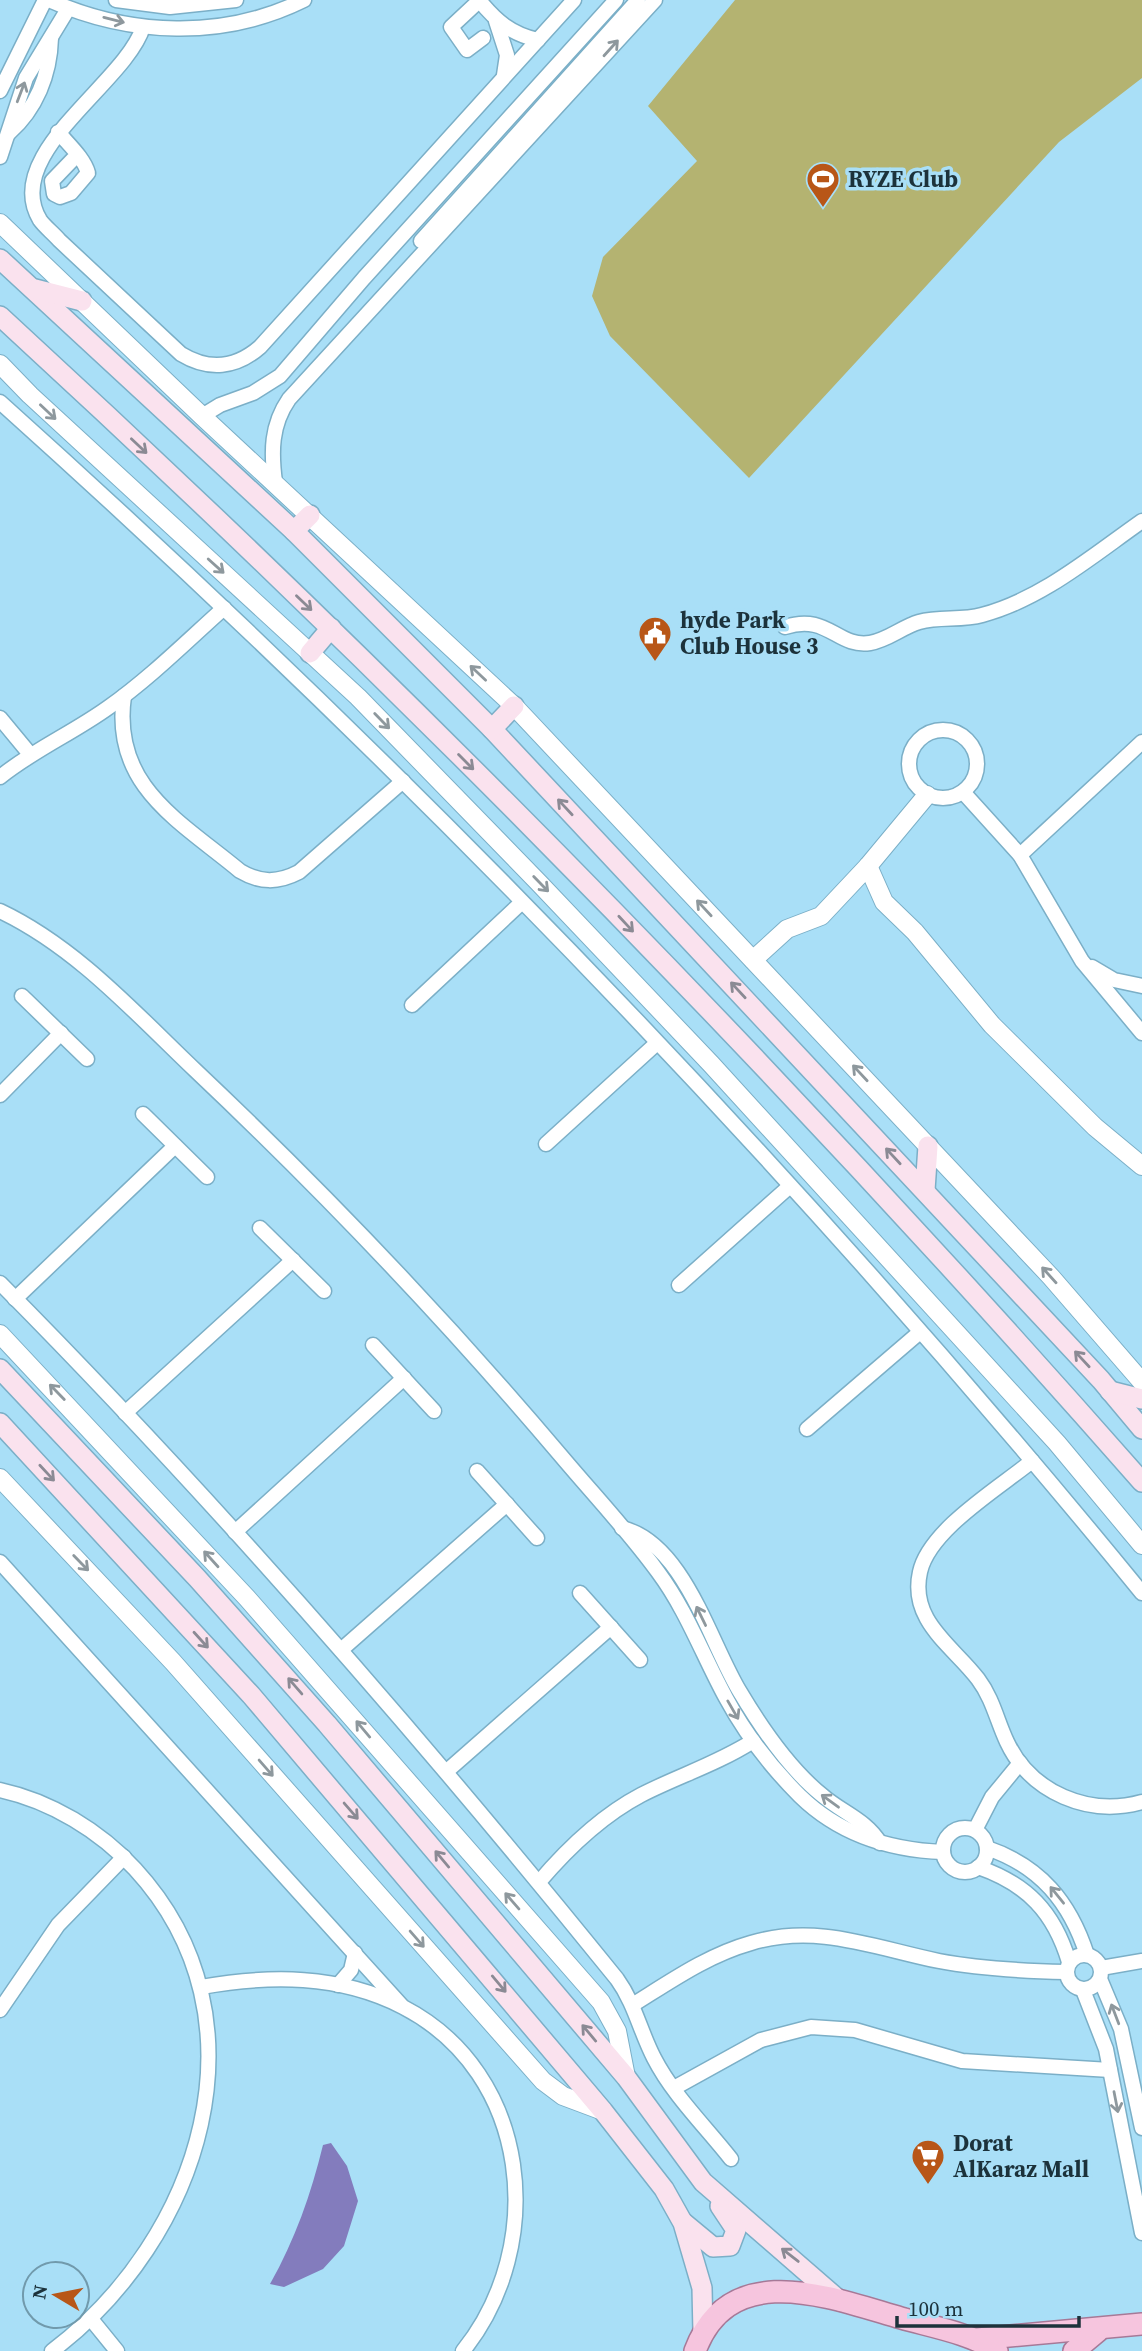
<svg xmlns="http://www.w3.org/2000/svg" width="1142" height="2351" font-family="'Source Serif 4',serif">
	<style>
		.green { fill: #b4b371 }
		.water { fill: #837cbd }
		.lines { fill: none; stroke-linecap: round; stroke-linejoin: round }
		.minor-casing { stroke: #7bafc7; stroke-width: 17 }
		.tertiary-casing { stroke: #7bafc7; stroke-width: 20 }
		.secondary-casing { stroke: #7bafc7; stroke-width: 22 }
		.primary-casing { stroke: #a67997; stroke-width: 24 }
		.minor { stroke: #fff; stroke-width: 14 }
		.tertiary { stroke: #fff; stroke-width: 18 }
		.secondary { stroke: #fae2ee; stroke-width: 19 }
		.primary { stroke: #f6c5de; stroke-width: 21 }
		.oneway { stroke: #8e989d }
		.oneway2 { stroke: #8b8a94 }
		.labels { text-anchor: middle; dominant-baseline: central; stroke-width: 7; stroke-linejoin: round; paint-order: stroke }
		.poi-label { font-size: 23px; font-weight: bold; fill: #1c323b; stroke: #a9dff7; text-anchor: start }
	</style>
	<rect width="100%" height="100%" fill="#a9dff7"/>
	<path class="green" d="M735,0h407v78l-83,64 -310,336 -139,-142 -18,-40 11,-39 94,-96 -49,-55z"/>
	<path class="water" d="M331,2143l16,23 11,35 -14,45 -21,23 -39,18 -14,-3c25,-44 41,-90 53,-139z"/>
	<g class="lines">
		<defs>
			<g id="minor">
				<path d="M49,0c81,36 174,40 255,0"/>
				<path d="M116,0l54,7 66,-7"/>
				<path d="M479,0c17,21 32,34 59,40"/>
				<path d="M480,0l-29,27 16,23 16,-12"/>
				<path d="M496,21l11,34 -3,20"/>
				<path d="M143,27c-17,56 -143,127 -103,193 5,7 13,13 19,20l122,114c28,17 55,14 79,-7l314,-347"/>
				<path d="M0,91l45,-91"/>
				<path d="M58,132c10,12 26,26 30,41l-17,20 -11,4 -6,-3 -2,-13 25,-26"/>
				<path d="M9,133c27,-24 41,-58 42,-95"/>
				<path d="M0,157l26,-79 42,-69"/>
				<path d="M421,241l217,-241"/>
				<path d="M0,402c409,367 794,765 1142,1191"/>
				<path d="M202,416l18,-11 33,-12 27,-17 84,-98 252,-278"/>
				<path d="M275,482c-4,-30 -4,-57 14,-83l366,-399"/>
				<path d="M785,627c43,-14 52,21 85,16 18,-3 32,-16 49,-21 21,-6 42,-1 63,-7 60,-16 110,-59 160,-94"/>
				<path d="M124,696c-13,90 56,125 116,175 20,12 38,12 59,1l104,-91"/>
				<path d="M0,718l29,35"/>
				<circle cx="943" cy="764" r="34"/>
				<path d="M0,777c35,-28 73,-44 109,-70 41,-29 78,-66 115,-99"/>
				<path d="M963,792l57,63 62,106 60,72"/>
				<path d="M1020,855l122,-113"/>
				<path d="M0,911c76,36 135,102 195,159 129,122 252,251 367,387 32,38 67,75 96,115 29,39 45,84 68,126 20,37 45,69 74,98 40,39 89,54 143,56"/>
				<path d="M1092,967l22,13 28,6"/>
				<path d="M22,996l65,63"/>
				<path d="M412,1005l109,-102"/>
				<path d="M0,1095l61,-62"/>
				<path d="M143,1114l64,63"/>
				<path d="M546,1144l111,-101"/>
				<path d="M260,1228l64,63"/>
				<path d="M0,1283c218,220 422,455 617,696 18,25 23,52 37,79 19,37 51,68 77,101"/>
				<path d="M679,1285l111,-99"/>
				<path d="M15,1299l160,-153"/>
				<path d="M373,1345l61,66"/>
				<path d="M125,1413l168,-153"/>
				<path d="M807,1429l113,-97"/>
				<path d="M1032,1461c-33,27 -103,69 -112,111 -11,49 33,74 58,107 15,20 19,42 29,63 24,51 82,75 135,60"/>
				<path d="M477,1471l60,67"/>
				<path d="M622,1528c62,15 88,115 118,164 22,37 49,77 83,104 20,17 43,24 57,47"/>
				<path d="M235,1532l169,-154"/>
				<path d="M0,1562l401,443"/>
				<path d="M580,1593l60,67"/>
				<path d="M341,1650l166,-146"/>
				<path d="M447,1771l164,-144"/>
				<path d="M0,1790c51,11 100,41 135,79 138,150 65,371 -83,482"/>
				<circle cx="965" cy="1850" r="22"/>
				<path d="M975,1830l17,-33 28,-34"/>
				<path d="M987,1848c53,18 83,54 100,107"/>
				<path d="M978,1867c49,17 76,45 91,95"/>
				<path d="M539,1882c29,-34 62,-66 102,-87 37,-19 76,-31 112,-54"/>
				<circle cx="1084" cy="1972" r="17"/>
				<path d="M1101,1968l41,-7"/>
				<path d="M1100,1979l21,50 21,99"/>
				<path d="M338,1985l13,-15 4,-17"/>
				<path d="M201,1987c68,-12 138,-13 202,20 128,66 145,238 60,344"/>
				<path d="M1083,1990l23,59 36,184"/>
				<path d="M634,2004c37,-23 74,-49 117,-61 66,-20 124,5 188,18 42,8 85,10 127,11"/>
				<path d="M0,2010l58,-85 66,-68"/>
				<path d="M674,2088l87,-48 50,-13 44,3 107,31 148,9"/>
				<path d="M91,2319l26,32"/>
			</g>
			<g id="tertiary">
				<path d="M0,223l202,193 312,290 537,571 91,105"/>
				<path d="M0,364l30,31 328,302 181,186 172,181 346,379 85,102"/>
				<path d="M868,866l16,36 31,30 77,93 103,102 47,39"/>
				<path d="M753,960l34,-31 34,-13 47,-50 59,-71"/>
				<path d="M0,1334l247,264 354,404 16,29 9,46"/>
				<path d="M0,1478l173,184 370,419 20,15 40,15"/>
			</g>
			<g id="secondary">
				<path d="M0,259l294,272 198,198 609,651 41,49"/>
				<path d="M35,289l47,12"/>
				<path d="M0,316c401,368 783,757 1142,1166"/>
				<path d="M294,531l16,-16"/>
				<path d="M310,653l21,-25"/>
				<path d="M492,729l22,-23"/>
				<path d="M925,1190l3,-44"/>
				<path d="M0,1369l197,209 130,146 299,353 77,105 137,119"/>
				<path d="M1110,1391l32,8"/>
				<path d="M0,1423l251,272 352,416 61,78 19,34 19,65 1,45"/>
				<path d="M684,2223l29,24 17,-1 6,-16 -16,-24"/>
			</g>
			<g id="primary">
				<path d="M977,2339l165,-15"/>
				<path d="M695,2351c35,-94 136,-53 206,-33 32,9 68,15 96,33"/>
				<path d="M1074,2351l24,-20"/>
			</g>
		</defs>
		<use href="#minor" class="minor-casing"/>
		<use href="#tertiary" class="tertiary-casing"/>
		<use href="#secondary" class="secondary-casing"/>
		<use href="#primary" class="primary-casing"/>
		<use href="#minor" class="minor"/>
		<use href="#tertiary" class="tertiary"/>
		<use href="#secondary" class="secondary"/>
		<use href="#primary" class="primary"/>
	</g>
	<defs><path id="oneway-shaft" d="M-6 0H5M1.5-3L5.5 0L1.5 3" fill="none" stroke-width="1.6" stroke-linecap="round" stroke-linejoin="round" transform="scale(1.75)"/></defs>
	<g class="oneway">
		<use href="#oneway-shaft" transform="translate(114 20) rotate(14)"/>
		<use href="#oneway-shaft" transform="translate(611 48) rotate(-48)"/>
		<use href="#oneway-shaft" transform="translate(21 92) rotate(-69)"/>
		<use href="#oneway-shaft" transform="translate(48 412) rotate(43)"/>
		<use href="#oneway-shaft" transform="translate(216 566) rotate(42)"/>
		<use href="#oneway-shaft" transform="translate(478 673) rotate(-137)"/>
		<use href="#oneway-shaft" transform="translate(382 721) rotate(46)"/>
		<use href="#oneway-shaft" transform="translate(541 884) rotate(46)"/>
		<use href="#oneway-shaft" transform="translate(704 908) rotate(-133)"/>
		<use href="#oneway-shaft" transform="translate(860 1073) rotate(-133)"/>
		<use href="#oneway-shaft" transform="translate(1049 1275) rotate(-132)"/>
		<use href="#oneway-shaft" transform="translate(57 1392) rotate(-134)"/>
		<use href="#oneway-shaft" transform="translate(211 1559) rotate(-132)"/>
		<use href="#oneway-shaft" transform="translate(81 1563) rotate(46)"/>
		<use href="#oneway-shaft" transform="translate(701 1616) rotate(-116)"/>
		<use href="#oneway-shaft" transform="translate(733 1710) rotate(60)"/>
		<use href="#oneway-shaft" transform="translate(363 1729) rotate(-130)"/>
		<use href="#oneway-shaft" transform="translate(266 1768) rotate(49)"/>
		<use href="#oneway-shaft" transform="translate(830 1801) rotate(-144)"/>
		<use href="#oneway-shaft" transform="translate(1057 1895) rotate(-129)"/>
		<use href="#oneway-shaft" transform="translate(512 1901) rotate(-131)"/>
		<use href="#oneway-shaft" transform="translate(417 1939) rotate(49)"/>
		<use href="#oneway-shaft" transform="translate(1115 2014) rotate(-111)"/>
		<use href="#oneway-shaft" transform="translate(1116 2102) rotate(79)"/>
	</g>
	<g class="oneway2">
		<use href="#oneway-shaft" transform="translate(139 446) rotate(43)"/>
		<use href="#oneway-shaft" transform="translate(304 603) rotate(44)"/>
		<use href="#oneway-shaft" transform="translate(466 762) rotate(45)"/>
		<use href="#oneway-shaft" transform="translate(565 807) rotate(-133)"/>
		<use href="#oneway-shaft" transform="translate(626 924) rotate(47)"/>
		<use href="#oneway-shaft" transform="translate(738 990) rotate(-133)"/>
		<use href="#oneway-shaft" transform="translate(893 1156) rotate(-133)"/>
		<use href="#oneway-shaft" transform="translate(1082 1359) rotate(-133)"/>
		<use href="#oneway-shaft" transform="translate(47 1473) rotate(47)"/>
		<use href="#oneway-shaft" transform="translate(201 1640) rotate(48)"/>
		<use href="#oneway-shaft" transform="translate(295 1686) rotate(-131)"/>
		<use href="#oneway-shaft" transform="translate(351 1811) rotate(49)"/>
		<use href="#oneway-shaft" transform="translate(442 1859) rotate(-130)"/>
		<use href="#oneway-shaft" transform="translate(499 1984) rotate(50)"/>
		<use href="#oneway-shaft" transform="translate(589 2033) rotate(-130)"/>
		<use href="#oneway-shaft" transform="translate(790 2255) rotate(-142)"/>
	</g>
	<defs>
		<symbol id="stadium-pin" viewBox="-11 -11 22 30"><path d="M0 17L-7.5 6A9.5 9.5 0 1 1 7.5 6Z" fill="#b85617" stroke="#a9dff7"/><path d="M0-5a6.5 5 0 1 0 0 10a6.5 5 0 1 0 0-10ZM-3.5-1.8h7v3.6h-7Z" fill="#fff"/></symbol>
		<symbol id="civic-pin" viewBox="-11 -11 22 30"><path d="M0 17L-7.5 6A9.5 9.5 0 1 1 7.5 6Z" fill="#b85617" stroke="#a9dff7"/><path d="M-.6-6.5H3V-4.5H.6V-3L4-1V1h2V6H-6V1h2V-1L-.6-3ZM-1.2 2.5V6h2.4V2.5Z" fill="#fff"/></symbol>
		<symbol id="supermarket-pin" viewBox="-11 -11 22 30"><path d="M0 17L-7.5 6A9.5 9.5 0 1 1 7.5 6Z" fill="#b85617" stroke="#a9dff7"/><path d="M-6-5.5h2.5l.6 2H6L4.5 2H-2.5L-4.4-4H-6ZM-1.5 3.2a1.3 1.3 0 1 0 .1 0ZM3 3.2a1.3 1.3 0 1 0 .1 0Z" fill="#fff"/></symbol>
	</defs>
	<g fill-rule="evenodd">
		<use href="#stadium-pin" x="804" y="160" width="38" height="52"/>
		<use href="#civic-pin" x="636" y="614" width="38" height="52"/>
		<use href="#supermarket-pin" x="909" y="2137" width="38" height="52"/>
	</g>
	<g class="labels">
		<g class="poi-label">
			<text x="848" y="179">RYZE Club</text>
			<text x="680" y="620">hyde Park<tspan x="680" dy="26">Club House 3</tspan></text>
			<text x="953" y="2143">Dorat<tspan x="953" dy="26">AlKaraz Mall</tspan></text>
		</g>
	</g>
	<g transform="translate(56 2295) rotate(280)"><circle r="33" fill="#a9dff7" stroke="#719aac" stroke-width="2"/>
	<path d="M0-5L12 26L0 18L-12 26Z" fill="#b85617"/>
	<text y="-10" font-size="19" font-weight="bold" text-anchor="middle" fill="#1c323b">N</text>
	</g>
	<path d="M897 2316v10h182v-10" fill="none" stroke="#1c323b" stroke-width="3.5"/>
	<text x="908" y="2316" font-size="21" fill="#1c323b" stroke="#a9dff7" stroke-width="5" paint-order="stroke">100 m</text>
</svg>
